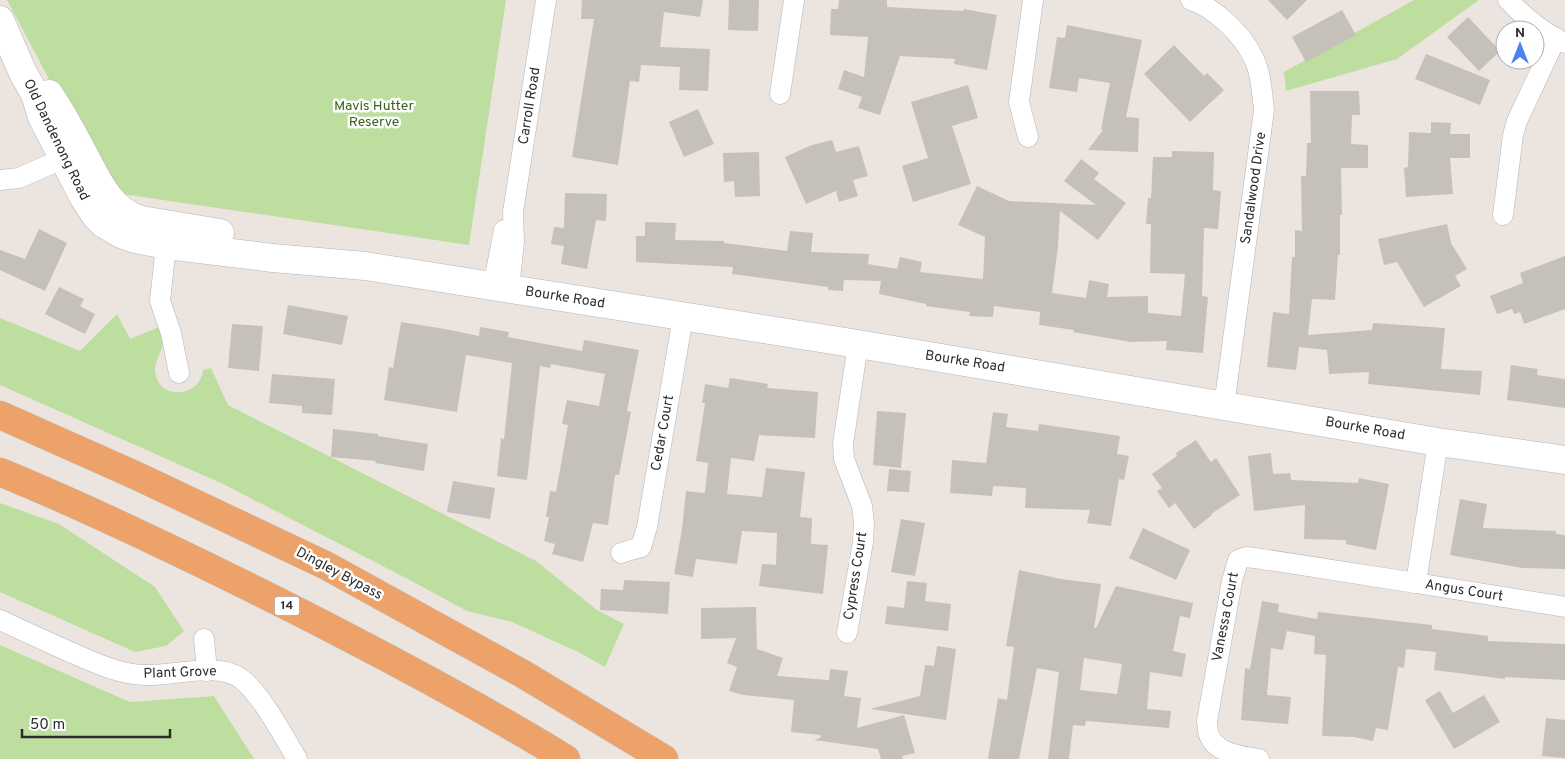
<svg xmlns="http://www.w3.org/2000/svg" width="1565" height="759" font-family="Overpass,sans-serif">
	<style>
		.green { fill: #bedea0 }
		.building { fill: #c5c0ba; fill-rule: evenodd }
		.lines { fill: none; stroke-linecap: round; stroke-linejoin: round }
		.minor-casing { stroke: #b0b3bb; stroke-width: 21 }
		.secondary-casing { stroke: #b0b3bb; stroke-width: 29 }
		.trunk-casing { stroke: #c4c4c4; stroke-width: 29 }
		.minor { stroke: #fff; stroke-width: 20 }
		.secondary { stroke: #fff; stroke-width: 28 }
		.trunk { stroke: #eca268; stroke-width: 28 }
		.labels { text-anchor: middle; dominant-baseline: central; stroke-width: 5; stroke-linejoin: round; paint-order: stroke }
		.shield { fill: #fff; stroke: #6b6b6b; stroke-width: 1 }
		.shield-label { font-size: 12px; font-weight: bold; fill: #2c2c2c }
		.park-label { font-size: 14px; fill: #386420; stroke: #fff }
		.street-label { font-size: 14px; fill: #2c2c2c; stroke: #fff }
	</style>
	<rect width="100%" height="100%" fill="#ece5df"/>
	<g class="green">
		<path d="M7,0h499l-37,245 -360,-53z"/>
		<path d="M1414,0h65l-82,59 -111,32 -2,-19z"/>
		<path d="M117,314l13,25 29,-12c1,4 4,10 4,15 -1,12 -11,21 -7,34 6,25 45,20 47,-6l8,-2 17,37 308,156 61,49 27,14 -19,43 -27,-15 -66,-30 -45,-11 -63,-34 -181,-93 -223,-99v-67l80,33z"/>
		<path d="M0,503l59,21 96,63 29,44 -18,15 -31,6 -135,-60z"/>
		<path d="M0,645l130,57 84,-6 40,63h-254z"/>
	</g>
	<g class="building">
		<path d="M582,0h121l-3,17 -36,-5 -4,35 50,2 -2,42 -29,-1 1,-23 -39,-2 -2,17 -9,-1 -12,84 -46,-8 22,-138h-13z"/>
		<path d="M729,0h30l-1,31 -30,-1z"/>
		<path d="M839,0h48v7l76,4 1,-2 33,6 -10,55 -33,-6 1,-5 -55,-3 -20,59 -22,-7 4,-11 -24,-8 6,-19 20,7 4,-40 -38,-2 1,-26h7z"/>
		<path d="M1268,0h39l-20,20z"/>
		<path d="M1342,10l14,25 -50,27 -14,-25z"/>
		<path d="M1468,17l32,34 -21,20 -32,-34z"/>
		<path d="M1067,25l75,15 -16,77 13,1 -1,34 -50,-2 15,-20h-2l9,-47 -31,-5 -2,14 -28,-4 8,-51 8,1z"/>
		<path d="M1174,45l30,31 3,-3 17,17 -34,32 -46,-48z"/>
		<path d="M1426,54l64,26 -10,25 -65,-26z"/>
		<path d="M968,85l10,33 -26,8 19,58 -58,18 -11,-36 26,-8 -17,-56z"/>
		<path d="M1310,91h49l1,24h-8l-1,29 17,1v23h-27l1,47h-2v40h-2l-3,45 -23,-1 -4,36 64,-5 1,-7 72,5 -4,41 41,2 -2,24 -112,-11 1,-12 -40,2 -2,-24 -28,-3 -3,23 -29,-3 6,-55 16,2 3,-57h3v-27l7,1 -1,-55h5l1,-33h4z"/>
		<path d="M698,109l16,35 -30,13 -15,-35z"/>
		<path d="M1431,122l20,1 -1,11h20v24h-20l3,36 -47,3 -2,-29 4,-1 1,-35 22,1z"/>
		<path d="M832,140l4,12 23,-6 9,30 -15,4 5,16 -19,6 -3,-11 -30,13 -21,-47 27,-12z"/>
		<path d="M1172,151l42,1 -1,38 8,1 -3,38 -14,-1 -2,68 6,1 -5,56 -37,-3 1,-9 -36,1 -58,-10 1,-2 -35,-5 1,-13 -46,-6 -1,11 -24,-1 1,-4 -44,-6v-2l-47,-10 2,-13 -37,-1 -1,11 -15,-1v-3l-96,-13 1,-7 -97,-5v-26h9v-14l31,1 -1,17 49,1v2l63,8 3,-20 23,2 -2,19 58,2 -1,10 29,5 3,-12 22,5 -2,10 63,7 2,-42 -27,-12 19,-39 32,15 87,4 -32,-24 17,-22 18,14 -5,6 32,24 -28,37 -38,-29 -2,35 -6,47 34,5 3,-18 20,4 -2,13 41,-1v17l33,3 4,-42 -35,-1 1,-49h-5l2,-26h3l2,-41h19z"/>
		<path d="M759,152l1,44 -25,1 -1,-16 -10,1 -1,-29z"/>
		<path d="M565,193l42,1 -1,27 -10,-1 -9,49 -26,-5 3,-18 -13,-2 3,-17 10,1z"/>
		<path d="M1447,224l4,19 16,26 -12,7 6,10 -37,21 -27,-45 -13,3 -6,-26z"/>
		<path d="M39,229l28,14 -22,48 -45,-21v-20l25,9z"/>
		<path d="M1565,256v53l-41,15 -4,-12 -6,2 -2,-5 -15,5 -7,-18 33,-13 -3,-10z"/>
		<path d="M59,287l25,12 -4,7 15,8 -10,20 -40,-20z"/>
		<path d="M288,305l60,11 -6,29 -59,-11z"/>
		<path d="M401,322l44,7 34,7 1,-9 29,5 -1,5 74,14 2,-11 55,10 -12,61 4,1 -12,63h-4l-7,50 -15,-2 -10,39 -31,-8 3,-10 -11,-3 5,-24h-3l4,-26 6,1 12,-67 -6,-1 5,-24 32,6 6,-32 -54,-10 -1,4 -10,-2 -13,114 -30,-4 4,-38 3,1 8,-76 -46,-8 -9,57 -73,-12 5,-33 4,1z"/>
		<path d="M232,324l31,2 -4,45 -31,-3z"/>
		<path d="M1511,365l27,4 -1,6 28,4v29l-58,-8z"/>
		<path d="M272,374l63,5 -3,36 -30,-2v-7l-33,-3z"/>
		<path d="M730,378l38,6 -1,4 51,4 -3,46 -56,-3 -5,26 -23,-3 -4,36 35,3 4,-29 39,4 -5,45 12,1 -1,26 17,1 -5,49 -64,-8 3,-22 14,1 1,-32 -35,-2 -5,33 -41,-5 -3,18 -19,-3 8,-45 4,-38 19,2 3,-30 -12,-2 9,-58h-3l3,-19 23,4z"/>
		<path d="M877,411l29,2 -5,55 -28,-3z"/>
		<path d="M993,412l15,2 -2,13 32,4 1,-7 81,12 -3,18 12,2 -5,24 -5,-1 -8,47 -24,-3 3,-13 -65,-2 1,-20 -33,-2 -1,10 -42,-3 2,-33 34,3z"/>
		<path d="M333,429l45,5v2l50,8 -4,27 -49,-8 1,-2 -45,-4z"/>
		<path d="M1196,440l15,22 5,-4 24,37 -29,19 1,1 -18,14 -19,-26 -6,5 -12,-17 5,-3 -10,-14 25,-18 -1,-3z"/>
		<path d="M1271,453l2,21 17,-1 1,7 67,3 1,-5 30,6 -13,66 -30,-6v-4l-42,-1 1,-34 -51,6 -6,-55z"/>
		<path d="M889,469l22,2 -2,21 -22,-1z"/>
		<path d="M453,481l42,7 -5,31 -43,-7z"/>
		<path d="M1460,499l27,5 -4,24 73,3v3l9,1v34l-43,-1 -72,-13z"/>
		<path d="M901,519l24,4 -10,53 -24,-4z"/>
		<path d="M1143,528l47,22 -14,30 -47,-22z"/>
		<path d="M1019,570l42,9 40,5 -7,44h2l20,-42 77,17 -3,15 -10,-2 -7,35 13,3 -4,23 -32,-5 -3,37 24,2 -2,17 -83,-7 -1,5 -12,-1 -4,34h-21l11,-87 -22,-4 -18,91h-31l10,-61 9,2 7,-53 -8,-1zM1084,658l38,6 -5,30 -37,-4z"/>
		<path d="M624,580l46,2 -2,32 -68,-4 1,-21 22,1z"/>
		<path d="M907,581l20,2 -2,18 26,3 -3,27 -63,-7 2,-18 17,2z"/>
		<path d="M1262,601l17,3 -1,8 39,7 1,-7 114,13v4l56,7v5l77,3v36l-60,-3v2l-71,-9 2,-18 -30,-3 -2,19 -6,-1 -10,63 -12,-2 -3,13 -19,-4 -32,-1 4,-81 -12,-1 1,-18 -28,-5 -4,19 -12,-2 -4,47 24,2 -3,27 -47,-4 4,-52 5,1z"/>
		<path d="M756,607l1,42 26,9 -6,18 52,4 1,-11 18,2 -4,25 17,2 -4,30 47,-13 11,38 -13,3 1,3h-22l-3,-10 -64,-9 6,-2 1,-3 -30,-3 3,-32 -51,-5 -14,-4 8,-24 -10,-4 9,-25 -35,1v-31z"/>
		<path d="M937,646l19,3 -10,71 -76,-11 50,-13 5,-31 9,1z"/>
		<path d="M1440,691l13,22 31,-18 16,27 -46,27 -29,-49z"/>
		<path d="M1546,718l19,2v38l-23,-2z"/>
	</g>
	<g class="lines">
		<defs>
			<g id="minor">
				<path d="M1191,0c24,8 51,34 62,57 8,15 9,36 11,53l-40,296"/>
				<path d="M1508,0c16,17 35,33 57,43"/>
				<path d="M780,94l14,-94"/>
				<path d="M1028,137l-9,-35 14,-102"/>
				<path d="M0,180l19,-2 43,-19"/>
				<path d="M1503,215l10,-80 4,-14 39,-83"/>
				<path d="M166,245l-6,56 11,32 8,40"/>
				<path d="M493,287l11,-57"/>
				<path d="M509,289l5,-47 -1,-30 33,-212"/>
				<path d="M1438,442l-22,141 149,24"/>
				<path d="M641,547l6,-20 36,-210"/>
				<path d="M621,553l20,-6"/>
				<path d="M0,620c23,11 46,21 70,32 24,10 49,23 76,23 28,1 70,-13 94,3 20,14 44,59 57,81"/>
				<path d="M847,633l16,-91 1,-18 -2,-18 -18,-47 -1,-15 15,-100"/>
				<path d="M204,639l3,32"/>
				<path d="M1259,759c-16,-2 -41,-5 -49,-22 -3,-4 -2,-11 -3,-16l25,-140 6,-21 8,-3 16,2 154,24"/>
			</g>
			<g id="secondary">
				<path d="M0,20l23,53 12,21 7,23 42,81 11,17 9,9 17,10 14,5 31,6 107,13 92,8 493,78 580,98 127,18"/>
				<path d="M49,94c12,18 23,38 33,57 15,27 26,59 59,69l79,13"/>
			</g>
			<g id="trunk">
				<path d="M0,415l137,61 188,89 198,109 141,85"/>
				<path d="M0,472c102,42 202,91 301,141 90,46 179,93 265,146"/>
			</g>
		</defs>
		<use href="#minor" class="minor-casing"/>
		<use href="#secondary" class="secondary-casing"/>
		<use href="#trunk" class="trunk-casing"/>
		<use href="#minor" class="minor"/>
		<use href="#secondary" class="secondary"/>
		<use href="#trunk" class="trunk"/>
	</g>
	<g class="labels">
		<rect class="shield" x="274.5" y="596.5" width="25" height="19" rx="4"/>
		<g class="shield-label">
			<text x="287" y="606">14</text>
		</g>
		<g class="park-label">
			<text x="374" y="106">Mavis Hutter<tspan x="374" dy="16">Reserve</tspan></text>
		</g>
		<g class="street-label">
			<text transform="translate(530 106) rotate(-81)">Carroll Road</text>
			<text transform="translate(56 140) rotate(64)">Old Dandenong Road</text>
			<text transform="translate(1254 188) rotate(-82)">Sandalwood Drive</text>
			<text transform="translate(565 298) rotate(9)">Bourke Road</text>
			<text transform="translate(965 362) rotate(9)">Bourke Road</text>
			<text transform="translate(1365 429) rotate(10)">Bourke Road</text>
			<text transform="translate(663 433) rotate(-80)">Cedar Court</text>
			<text transform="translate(339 574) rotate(28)">Dingley Bypass</text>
			<text transform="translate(856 576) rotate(-81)">Cypress Court</text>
			<text transform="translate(1464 591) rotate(9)">Angus Court</text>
			<text transform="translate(1226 617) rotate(-79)">Vanessa Court</text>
			<text transform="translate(180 673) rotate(-2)">Plant Grove</text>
		</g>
	</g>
	<g transform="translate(1520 45)"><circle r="24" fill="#ffffff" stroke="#ababab"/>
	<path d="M0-4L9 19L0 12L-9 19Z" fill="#4c82ec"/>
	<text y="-8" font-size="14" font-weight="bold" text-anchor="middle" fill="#2c2c2c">N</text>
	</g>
	<path d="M22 729v8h148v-8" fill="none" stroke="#2c2c2c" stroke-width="2.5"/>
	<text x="30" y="729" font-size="15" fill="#2c2c2c" stroke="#ffffff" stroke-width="4" paint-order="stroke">50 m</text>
</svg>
